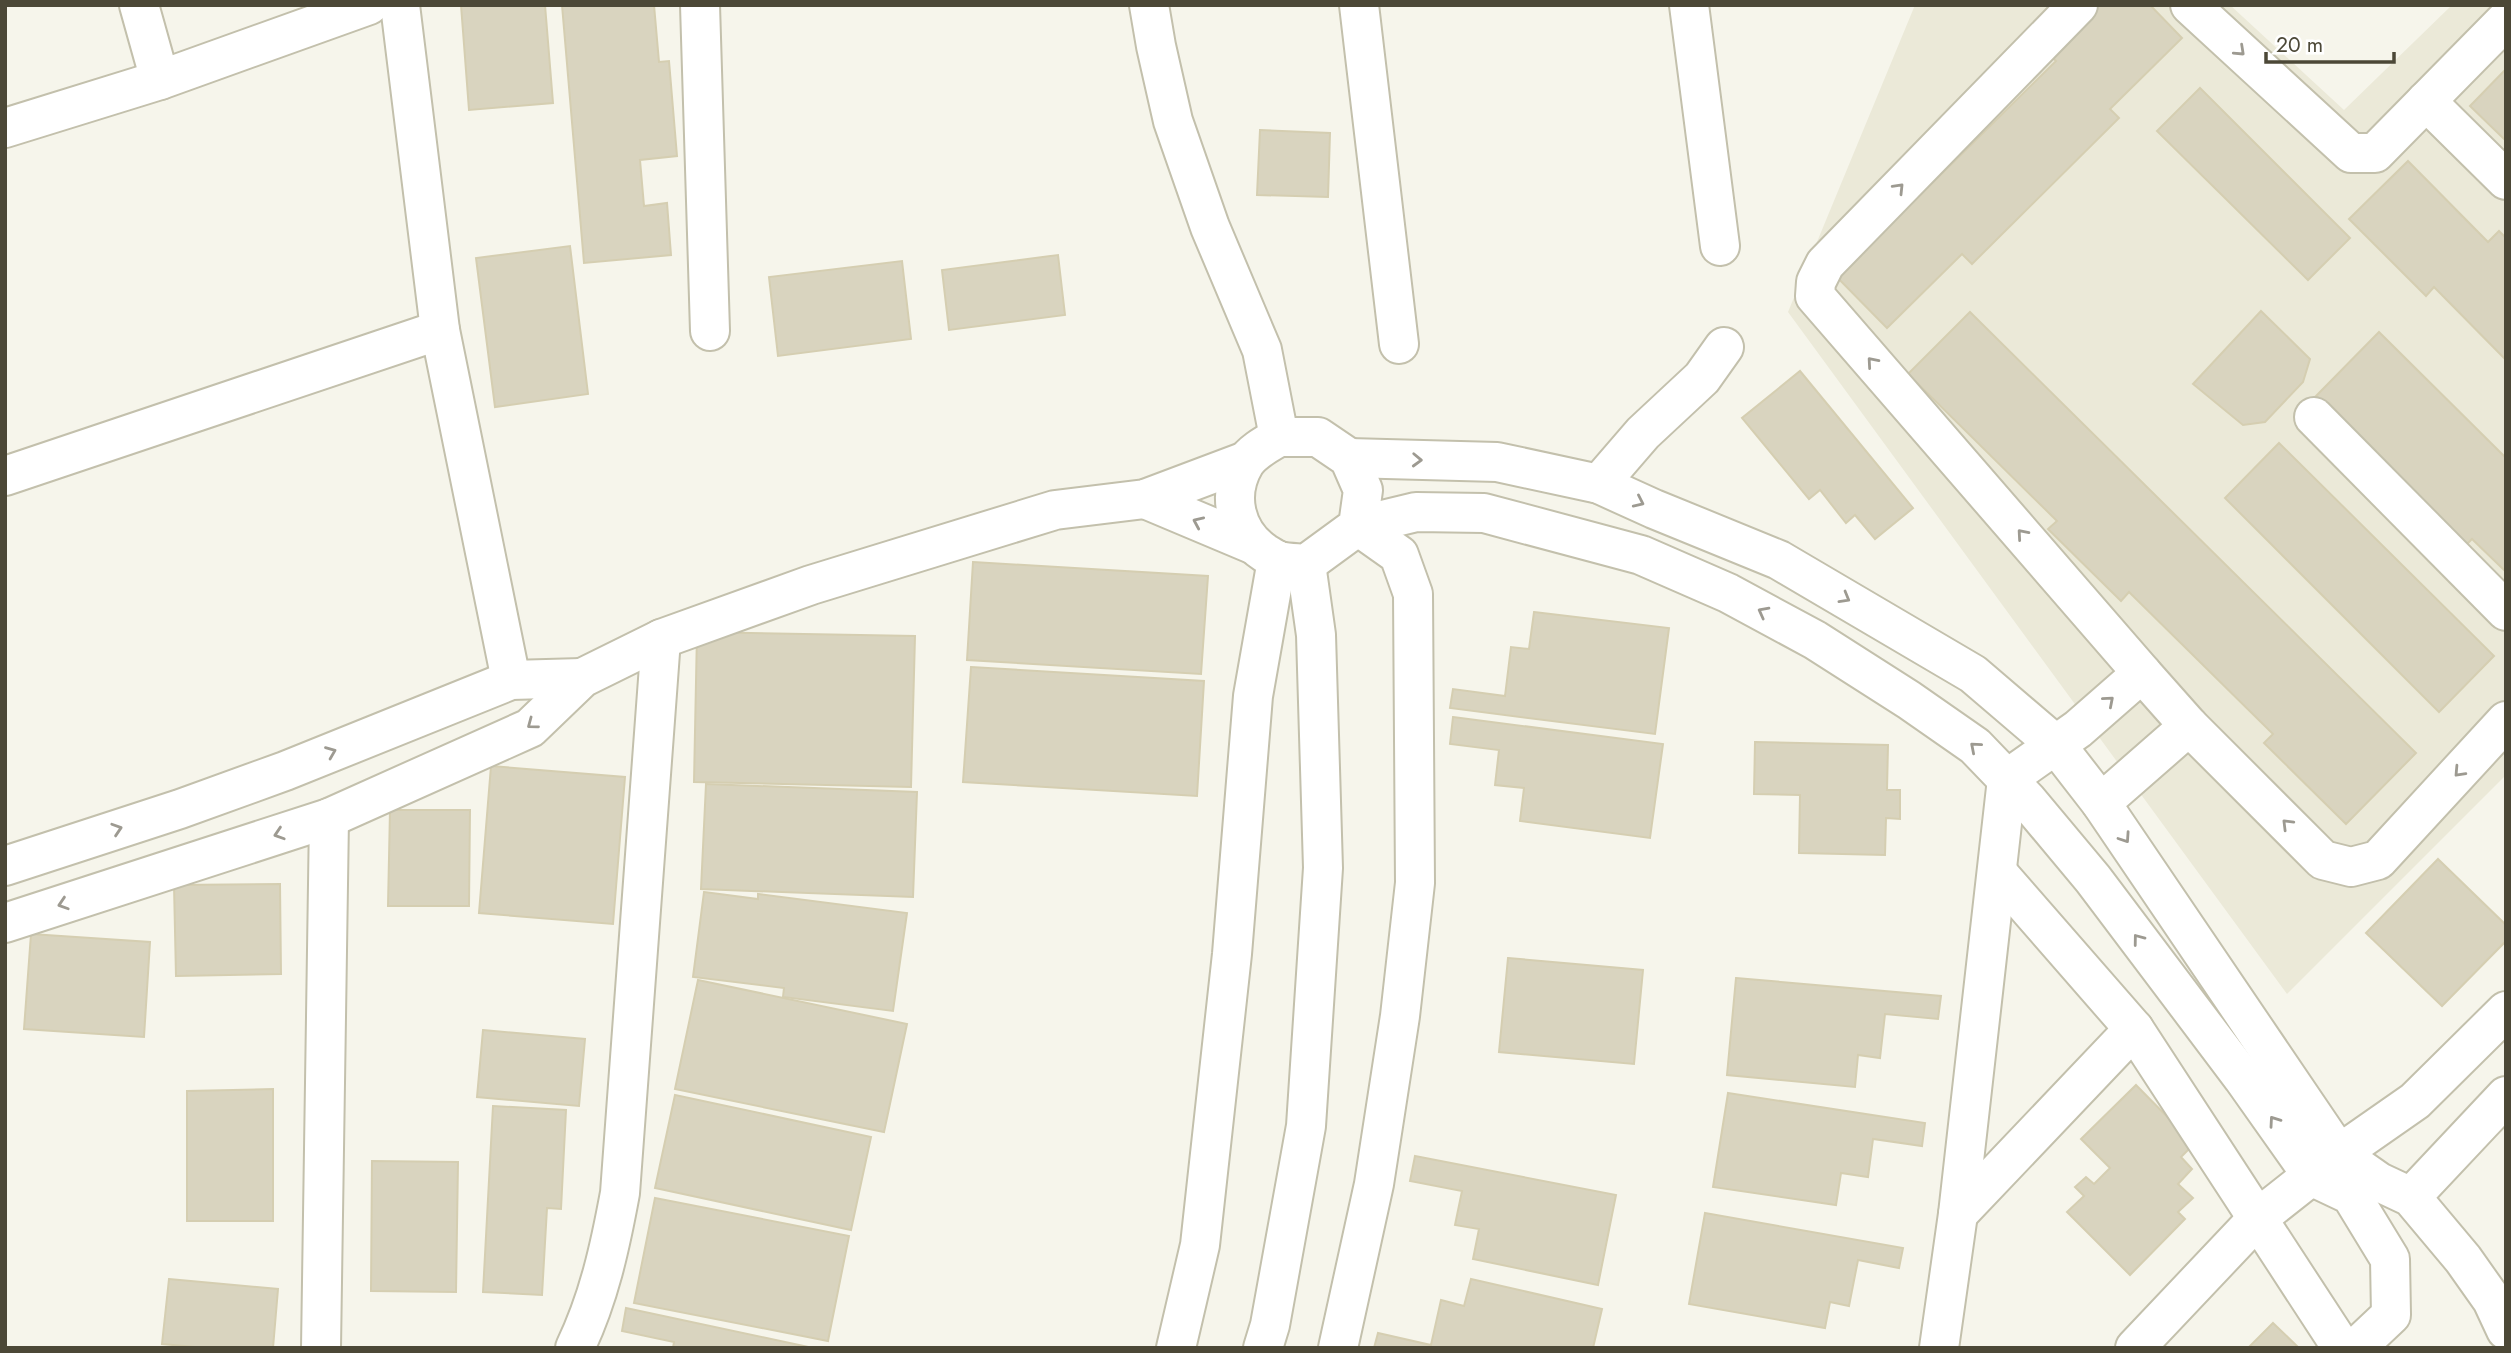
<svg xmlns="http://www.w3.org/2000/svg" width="2511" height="1353" font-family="Jost,sans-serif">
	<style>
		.residential { fill: #ebe9d8 }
		.building { fill: #d9d4bf; stroke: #d5ceb1; stroke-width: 2 }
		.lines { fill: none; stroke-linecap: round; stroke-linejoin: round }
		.minor-casing { stroke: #c3c0ac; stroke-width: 42 }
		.tertiary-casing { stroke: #c3c0ac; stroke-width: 42 }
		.minor { stroke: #fff; stroke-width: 38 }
		.tertiary { stroke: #fff; stroke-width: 38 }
		.oneway { stroke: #9d9a91 }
	</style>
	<rect width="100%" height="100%" fill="#f6f5eb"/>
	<path class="residential" d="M1915,5h315l114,105 108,-105h54v770l-219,219 -499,-682z"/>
	<g class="building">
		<path d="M461,5h84l8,98 -84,7z"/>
		<path d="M562,5h92l5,57 10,-1 8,95 -37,4 4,46 23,-3 4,52 -87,8z"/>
		<path d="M2090,5h60l32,33 -72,71 9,9 -147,146 -10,-10 -75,74 -61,-62 75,-74 11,11 144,-142 -12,-11z"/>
		<path d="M2506,69v72l-36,-35z"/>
		<path d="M2200,88l150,150 -42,42 -151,-149z"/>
		<path d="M1260,130l70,3 -2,64 -71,-2z"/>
		<path d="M2408,161l80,81 11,-11 7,7v122l-72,-73 -8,9 -77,-77z"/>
		<path d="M570,246l18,148 -93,13 -19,-149z"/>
		<path d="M1058,255l7,60 -116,15 -7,-60z"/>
		<path d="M902,261l9,78 -133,17 -9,-79z"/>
		<path d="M2261,311l49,48 -7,23 -38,40 -22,3 -50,-41z"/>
		<path d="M1970,312l446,441 -70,71 -82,-81 9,-9 -144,-142 -8,9 -73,-72 9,-8 -149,-147z"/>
		<path d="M2379,332l127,126v114l-34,-33 -6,6 -150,-149z"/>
		<path d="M1800,371l113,137 -38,31 -20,-24 -9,8 -26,-33 -11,9 -67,-81z"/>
		<path d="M2279,443l215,213 -55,56 -214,-214z"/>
		<path d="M973,562l235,14 -7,98 -234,-14z"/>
		<path d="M1534,612l135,16 -14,106 -205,-26 3,-19 52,7 6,-49 18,2z"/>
		<path d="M697,632l218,4 -4,151 -217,-5z"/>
		<path d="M971,667l233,14 -7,115 -234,-14z"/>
		<path d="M1453,717l210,27 -13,94 -130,-17 4,-33 -29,-3 4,-35 -49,-6z"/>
		<path d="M1755,742l133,3 -1,45h13v29l-14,-1 -1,37 -86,-2 1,-58 -46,-1z"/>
		<path d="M491,766l134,11 -12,147 -134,-11z"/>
		<path d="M706,784l211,8 -4,105 -212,-8z"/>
		<path d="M390,810h80l-1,96h-81z"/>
		<path d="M2438,859l68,66v16l-64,65 -76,-73z"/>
		<path d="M280,884l1,90 -105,2 -2,-91z"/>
		<path d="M704,892l54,7v-5l149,19 -14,98 -110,-14 1,-9 -91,-11z"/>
		<path d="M31,934l119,8 -6,95 -120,-8z"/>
		<path d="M1508,958l135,12 -9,94 -135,-12z"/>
		<path d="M1736,978l205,18 -3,23 -53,-5 -5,44 -22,-3 -3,32 -128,-12z"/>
		<path d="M698,980l209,44 -23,108 -209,-43z"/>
		<path d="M483,1030l102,9 -6,67 -102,-9z"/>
		<path d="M2136,1085l58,59 -13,13 11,12 -14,15 15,14 -15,14 7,7 -55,56 -63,-63 17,-16 -9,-9 11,-10 8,7 16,-16 -29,-29z"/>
		<path d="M273,1089v132h-86v-130z"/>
		<path d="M1728,1093l197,30 -3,23 -49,-7 -5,38 -27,-4 -5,32 -123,-18z"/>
		<path d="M675,1095l196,42 -20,93 -196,-42z"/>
		<path d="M493,1106l73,4 -5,99 -14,-1 -5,87 -59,-3z"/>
		<path d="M1415,1156l201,39 -18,90 -125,-26 6,-30 -24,-4 7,-34 -52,-10z"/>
		<path d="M372,1161l86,1 -2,130 -85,-1z"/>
		<path d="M655,1198l194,38 -21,105 -194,-38z"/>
		<path d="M1705,1213l198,35 -4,20 -41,-8 -9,46 -19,-4 -5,26 -136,-24z"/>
		<path d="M169,1279l109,10 -5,59h-67l-44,-4z"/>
		<path d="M1471,1279l131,30 -9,39h-219l4,-15 53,12 10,-45 23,6z"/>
		<path d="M626,1308l187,40h-140l1,-6 -52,-11z"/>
		<path d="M2273,1323l26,25h-51z"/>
	</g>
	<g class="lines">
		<defs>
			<g id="minor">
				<path d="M139,5l21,75"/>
				<path d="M400,5l40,325 71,350"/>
				<path d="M700,5l10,326"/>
				<path d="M1359,5l40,339"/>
				<path d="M1689,5l31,241"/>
				<path d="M2190,5l161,148h24l131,-133"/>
				<path d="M2426,101l80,79"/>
				<path d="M5,128l155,-48 209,-75"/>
				<path d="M2314,417l192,194"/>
				<path d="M1349,458l148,4 102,22 55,25 125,51 194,114 83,71 45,58 238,351 40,28 32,15 52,62 29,41 14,30"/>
				<path d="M5,476l435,-146"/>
				<path d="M1599,484l44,-51 59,-55 22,-31"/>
				<path d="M1358,526l58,-14 68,1 157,42 87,38 87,47 94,60 66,46 52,54 66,79 150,199 70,99 38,18 39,64 1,56 -35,33"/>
				<path d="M2142,673l47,53"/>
				<path d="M2101,803l88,-77 134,134 28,7 27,-7 128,-139"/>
				<path d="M1997,872l137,157 208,319"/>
				<path d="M2411,1197l95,-101"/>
				<path d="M1958,1214l176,-185"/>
				<path d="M321,1348l8,-530"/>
				<path d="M575,1348c24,-50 35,-101 45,-155l41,-554"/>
				<path d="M1176,1348l24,-103 32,-291 21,-258 24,-136"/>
				<path d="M1338,1348l36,-164 26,-168 15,-133 -2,-289 -14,-39 -41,-29"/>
				<path d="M1939,1348l19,-134 49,-435 71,-50 64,-56 -327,-377 1,-14 9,-18 253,-259"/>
				<path d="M2135,1348l123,-130 81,-64 76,-53 91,-90"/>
			</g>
			<g id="tertiary">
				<path d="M1149,5l7,41 17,75 37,106 52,123 17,87"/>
				<path d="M1279,437h39l31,21 14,32 -5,36 -52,38c-9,-1 -18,-1 -27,-3 -5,-2 -9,-5 -14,-8 -30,-20 -39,-58 -20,-90 8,-12 22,-19 34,-26z"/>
				<path d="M1145,499l107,45"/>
				<path d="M5,866l175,-57 105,-38 226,-91 71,-2"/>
				<path d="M5,923l324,-105 201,-90 52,-50 79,-39 150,-54 244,-75 90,-11 101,-38"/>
				<path d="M1263,1348l7,-23 36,-199 17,-258 -7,-233 -10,-71"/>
			</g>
		</defs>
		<use href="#minor" class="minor-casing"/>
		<use href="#tertiary" class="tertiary-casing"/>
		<use href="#minor" class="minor"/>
		<use href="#tertiary" class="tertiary"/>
	</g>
	<defs><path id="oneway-chevron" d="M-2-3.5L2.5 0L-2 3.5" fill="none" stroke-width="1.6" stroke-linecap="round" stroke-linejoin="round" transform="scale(1.75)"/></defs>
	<g class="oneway">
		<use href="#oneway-chevron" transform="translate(2240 51) rotate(43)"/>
		<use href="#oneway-chevron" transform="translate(1899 188) rotate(-46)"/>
		<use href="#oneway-chevron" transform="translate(1872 362) rotate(-131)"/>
		<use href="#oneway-chevron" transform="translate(1417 460) rotate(2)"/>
		<use href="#oneway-chevron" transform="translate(1639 502) rotate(25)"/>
		<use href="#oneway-chevron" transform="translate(1198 522) rotate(-156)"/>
		<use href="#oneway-chevron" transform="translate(2022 534) rotate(-131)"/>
		<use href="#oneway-chevron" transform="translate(1845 598) rotate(30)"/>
		<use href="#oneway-chevron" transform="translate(1763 612) rotate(-152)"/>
		<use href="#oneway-chevron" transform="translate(2109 701) rotate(-41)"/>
		<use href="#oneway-chevron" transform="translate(532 724) rotate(143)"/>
		<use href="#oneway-chevron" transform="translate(1975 747) rotate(-139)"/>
		<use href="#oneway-chevron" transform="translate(331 752) rotate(-22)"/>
		<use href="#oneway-chevron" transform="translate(2459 772) rotate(133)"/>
		<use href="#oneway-chevron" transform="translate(2287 824) rotate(-135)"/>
		<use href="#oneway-chevron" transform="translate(117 829) rotate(-18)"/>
		<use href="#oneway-chevron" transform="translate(279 834) rotate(162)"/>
		<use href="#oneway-chevron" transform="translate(2125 838) rotate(56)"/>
		<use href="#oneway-chevron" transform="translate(63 904) rotate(162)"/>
		<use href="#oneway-chevron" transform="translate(2138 939) rotate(-127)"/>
		<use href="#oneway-chevron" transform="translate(2274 1121) rotate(-125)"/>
	</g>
	<rect width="2511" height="1353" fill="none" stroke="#4c4837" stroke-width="14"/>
	<path d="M2266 52v10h128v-10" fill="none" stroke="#4c4837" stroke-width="3.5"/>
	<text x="2276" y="52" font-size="21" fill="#4c4837" stroke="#ffffff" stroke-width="5" paint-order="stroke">20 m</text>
</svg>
